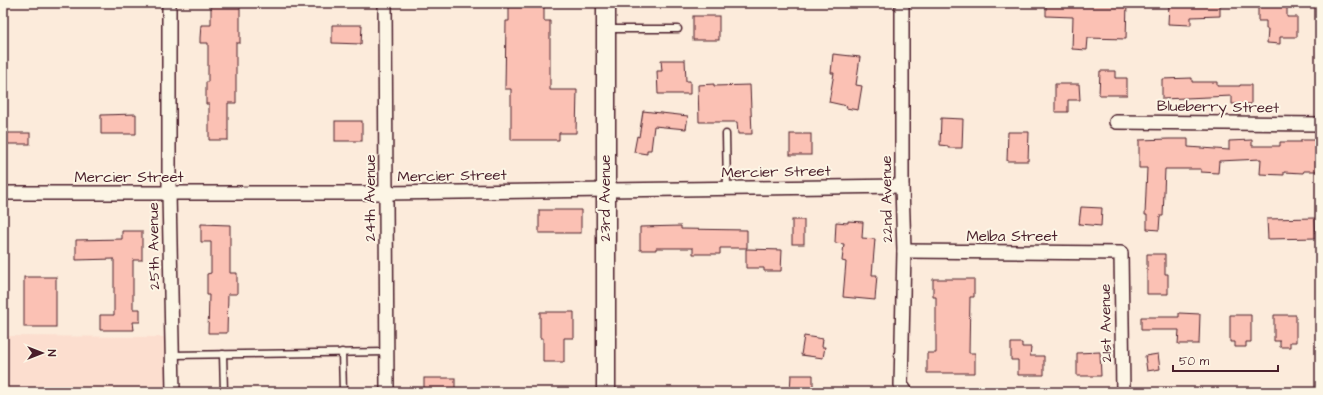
<svg xmlns="http://www.w3.org/2000/svg" width="1323" height="395" font-family="'Architects Daughter',sans-serif">
	<style>
		.built { fill: #fcdecf }
		.building { fill: #fbc1b4; stroke: #4a1f2b }
		.lines { fill: none; stroke-linecap: round; stroke-linejoin: round }
		.lane-casing { stroke: #4a1f2b; stroke-width: 9 }
		.street-casing { stroke: #4a1f2b; stroke-width: 16 }
		.secondary-casing { stroke: #4a1f2b; stroke-width: 21 }
		.lane { stroke: #fcf5e5; stroke-width: 6 }
		.street { stroke: #fcf5e5; stroke-width: 13 }
		.secondary { stroke: #fcf5e5; stroke-width: 18 }
		.labels { text-anchor: middle; dominant-baseline: central; stroke-width: 4; stroke-linejoin: round; paint-order: stroke }
		.street-label { font-size: 15px; fill: #4a1f2b; stroke: #fcf5e5 }
	</style>
	<rect width="100%" height="100%" fill="#fcebdb"/>
	<filter id="ink" filterUnits="userSpaceOnUse"><feTurbulence type="fractalNoise" baseFrequency=".025" numOctaves="2"/><feDisplacementMap in="SourceGraphic" scale="8" xChannelSelector="R" yChannelSelector="G"/><feConvolveMatrix kernelMatrix="1 2 1 2 8 2 1 2 1" color-interpolation-filters="sRGB"/></filter>
	<g filter="url(#ink)">
		<path class="built" d="M3,336l165,1v55h-165z"/>
		<g class="building">
			<path d="M211,3h29v40h-4v60h-8v37h-19v-36h-3v-22h2v-39h-8v-5l1,-13h10z"/>
			<path d="M1046,3h81l-1,36 -38,-1 -1,12 -15,-1 1,-32 -27,-1z"/>
			<path d="M1169,3h51v13l-29,1v8l-23,-1z"/>
			<path d="M1258,3h29v14h10v20h-17v7l-13,-1 1,-14h-2v-8h-8z"/>
			<path d="M509,7h35v14h6v69h27l-1,43h-17v7h-48v-51h-6l1,-68h3z"/>
			<rect x="693" y="16" width="26" height="24"/>
			<path d="M332,25h30l-1,19 -29,-1z"/>
			<path d="M833,54l27,3 -4,28 6,1 -4,24 -12,-2 1,-2 -18,-4 5,-29h-3z"/>
			<path d="M661,60h24l1,21h4v13h-32l-1,-23h5z"/>
			<path d="M1100,71h15v7h12v17h-28z"/>
			<path d="M1192,78v4h25v4h23v-1h11v19h-19v-8l-70,3v-20z"/>
			<path d="M714,84v2l36,-1 2,49h-14l-1,-12h-38l-1,-37z"/>
			<path d="M1055,84h24l1,16h-12v12h-13z"/>
			<path d="M643,111l45,5 -2,13 -32,-3 -3,24h-4v4l-13,-2 3,-16 2,1z"/>
			<path d="M136,114v20h-35v-19z"/>
			<path d="M941,118l22,1 -1,29h-14v-2l-8,-1z"/>
			<rect x="335" y="121" width="27" height="20"/>
			<path d="M1008,132h21l-1,29h-21z"/>
			<rect x="3" y="133" width="27" height="11"/>
			<rect x="790" y="134" width="21" height="21"/>
			<path d="M1169,139h19v8l41,3v-9l23,-1v6h28v-4h21v-2h19v31h-16l-1,2 -19,-1v3l-24,-1 1,-15 -42,2 -1,12 -17,-1v-3h-36l-2,47h-3l-1,14 -12,-1v-14h-2l2,-47h-8v-28z"/>
			<path d="M1081,207l21,1 -1,18 -22,-2z"/>
			<rect x="539" y="210" width="42" height="23"/>
			<path d="M1315,218l1,20 -48,1 -1,-20z"/>
			<rect x="792" y="220" width="12" height="24"/>
			<path d="M848,221l15,1 -1,16 13,1 -3,36h5l-2,25 -32,-3 3,-35 -4,-1 2,-17 -9,-1 1,-21 12,1z"/>
			<path d="M201,224l29,1v48h7v21h-9l-1,39h-19l1,-38h-2v-21l4,-1v-31h-10z"/>
			<path d="M681,226v3l66,1v18h-27v6h-27v-6h-37v2h-16v-23z"/>
			<path d="M122,231h20v29h-9v49h7v13h-7l1,8h-34v-15h14v-56l-38,1v-20l46,-1z"/>
			<path d="M746,249l36,1 -1,21h-17v-3h-18z"/>
			<path d="M1147,254h18v20h3v20h-21z"/>
			<rect x="24" y="277" width="32" height="50"/>
			<path d="M933,279h41v18h-4l-1,56h6v20h-48v-20h9v-56h-3z"/>
			<path d="M540,312h34v26h-10v24h-21v-24h-3z"/>
			<path d="M1179,313l21,1 -1,30h-21l1,-14h-38v-13h38z"/>
			<path d="M1230,315h21v27h-5v5h-11v-5h-5z"/>
			<path d="M1274,315h22v27h-6v5h-10v-6h-6z"/>
			<path d="M804,336l19,3 -1,8h3l-2,11 -22,-3z"/>
			<path d="M1011,343h11v4h9l-1,9h14v19h-26v-15h-7z"/>
			<path d="M1100,352l1,24h-24v-23z"/>
			<path d="M1158,354l2,15 -13,2 -2,-15z"/>
			<path d="M791,375h22v17h-23z"/>
			<rect x="424" y="378" width="31" height="14"/>
		</g>
		<g class="lines">
			<defs>
				<g id="lane">
					<path d="M607,29h71"/>
					<path d="M726,134l1,55"/>
					<path d="M342,352l1,40"/>
					<path d="M223,354l1,38"/>
					<path d="M172,355l215,-3"/>
				</g>
				<g id="street">
					<path d="M169,3v190l4,199"/>
					<path d="M385,3l2,389"/>
					<path d="M902,3v183l2,65 -3,134 5,7"/>
					<path d="M1116,122l204,2"/>
					<path d="M3,193h383l516,-7"/>
					<path d="M904,251l217,2 2,139"/>
				</g>
				<path id="secondary" d="M606,3v389"/>
			</defs>
			<use href="#lane" class="lane-casing"/>
			<use href="#street" class="street-casing"/>
			<use href="#secondary" class="secondary-casing"/>
			<use href="#lane" class="lane"/>
			<use href="#street" class="street"/>
			<use href="#secondary" class="secondary"/>
		</g>
	</g>
	<g class="labels">
		<g class="street-label">
			<text transform="translate(1218 107) rotate(1)">Blueberry Street</text>
			<text transform="translate(776 172) rotate(-1)">Mercier Street</text>
			<text transform="translate(452 176) rotate(-1)">Mercier Street</text>
			<text x="129" y="177">Mercier Street</text>
			<text transform="translate(370 198) rotate(-90)">24th Avenue</text>
			<text transform="translate(605 198) rotate(-90)">23rd Avenue</text>
			<text transform="translate(887 199) rotate(-91)">22nd Avenue</text>
			<text x="1012" y="236">Melba Street</text>
			<text transform="translate(154 246) rotate(-91)">25th Avenue</text>
			<text transform="translate(1106 323) rotate(-91)">21st Avenue</text>
		</g>
	</g>
	<rect width="1323" height="395" fill="none" stroke="#fcf5e5" stroke-width="16"/>
	<rect x="8" y="8" width="1307" height="379" fill="none" stroke="#4a1f2b" stroke-width="1.5" filter="url(#ink)"/>
	<g transform="translate(42 353) rotate(90)" stroke="#fcf5e5" stroke-width="3" paint-order="stroke">
	<path d="M0-3L7 15L0 10L-7 15Z" fill="#4a1f2b"/>
	<text y="-6" font-size="11" font-weight="bold" text-anchor="middle" fill="#4a1f2b">N</text>
	</g>
	<path d="M1173 365v6h105v-6" fill="none" stroke="#4a1f2b" stroke-width="2"/>
	<text x="1179" y="365" font-size="12" fill="#4a1f2b" stroke="#fcf5e5" stroke-width="3" paint-order="stroke">50 m</text>
</svg>
